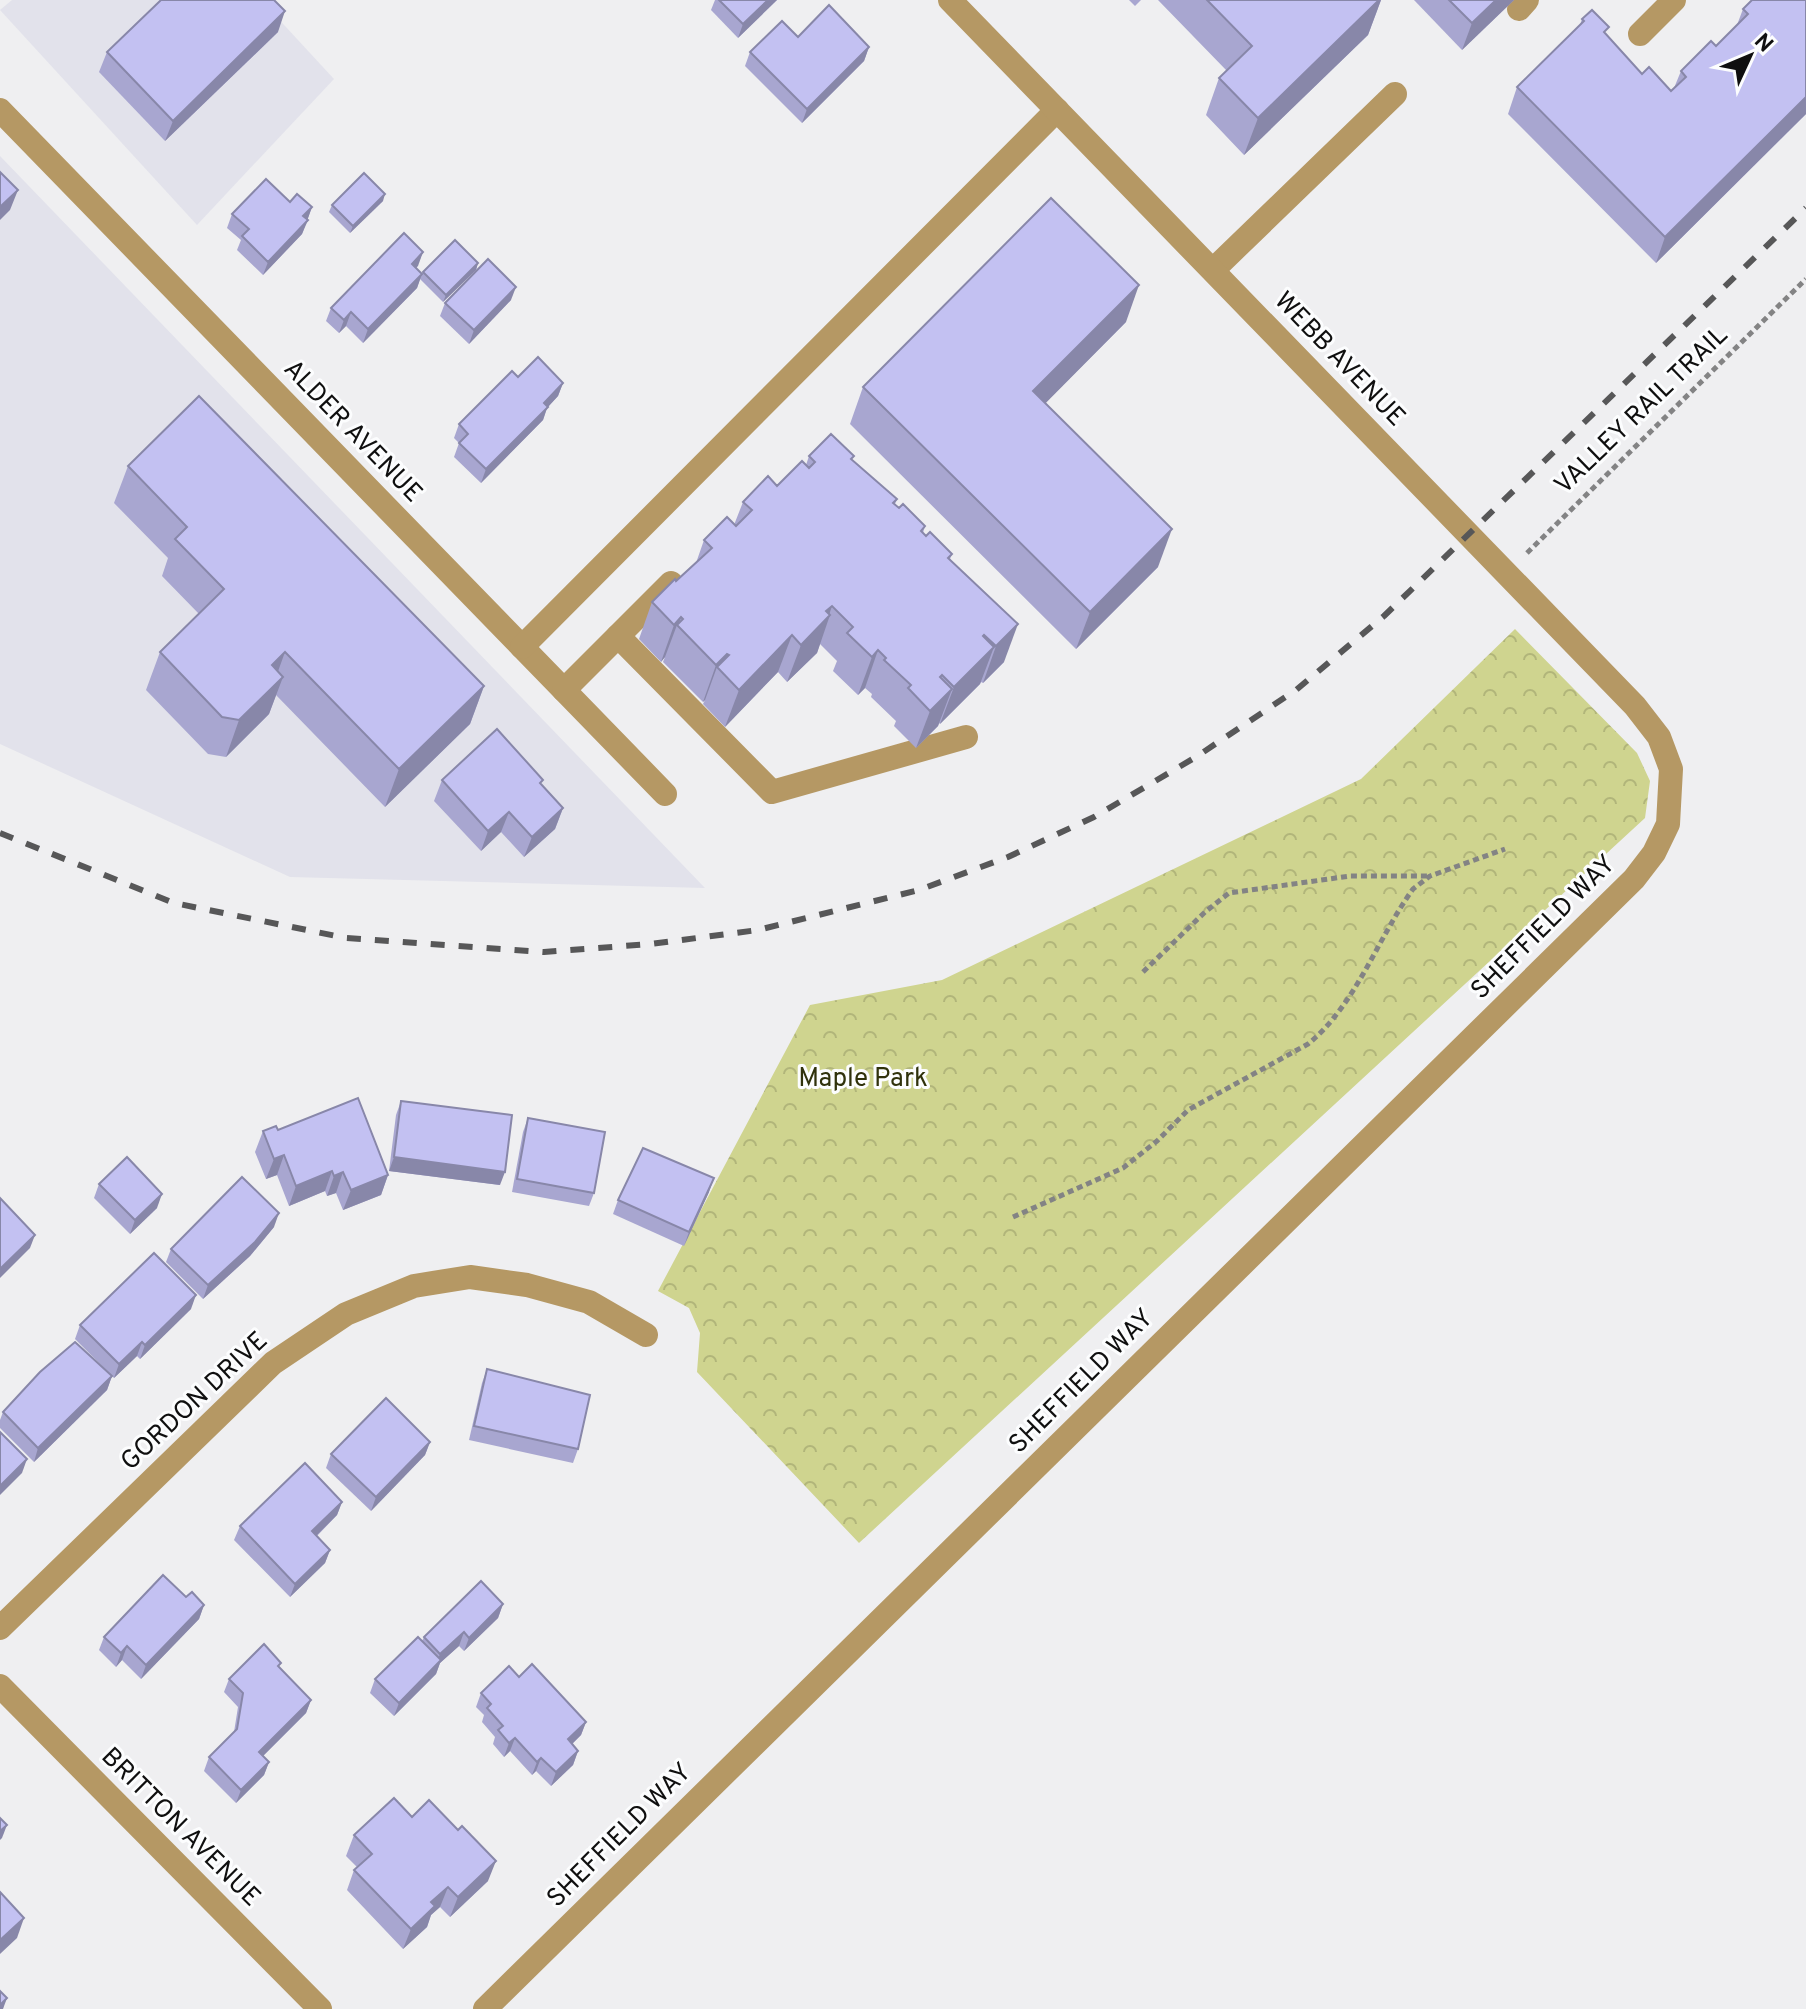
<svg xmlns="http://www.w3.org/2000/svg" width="1806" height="2009" font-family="Overpass,sans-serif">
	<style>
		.built { fill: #e2e2eb }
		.park { fill: url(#park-crowns) }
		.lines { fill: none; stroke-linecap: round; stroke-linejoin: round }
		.path { stroke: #838384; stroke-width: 5; stroke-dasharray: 6 4; stroke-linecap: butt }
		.minor { stroke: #b59864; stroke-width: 24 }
		.rail { stroke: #575758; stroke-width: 6; stroke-dasharray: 14 14; stroke-linecap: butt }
		.wall { fill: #a8a6d0 }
		.shaded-wall { fill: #8887a9 }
		.building { fill: #c3c1f2; stroke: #8887a9; stroke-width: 2 }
		.labels { text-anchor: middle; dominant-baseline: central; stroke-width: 6; stroke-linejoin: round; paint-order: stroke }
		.street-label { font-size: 26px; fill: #0f0f0f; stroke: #fcfdfe }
		.park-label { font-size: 26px; fill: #30320b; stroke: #fcfdfe }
	</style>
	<defs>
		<pattern id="park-crowns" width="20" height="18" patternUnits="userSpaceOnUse" patternTransform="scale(2)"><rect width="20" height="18" fill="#cfd48f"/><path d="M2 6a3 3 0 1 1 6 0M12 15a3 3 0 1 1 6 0" fill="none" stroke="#b1b57a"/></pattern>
	</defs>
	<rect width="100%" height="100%" fill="#efeff1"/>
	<g class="built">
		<path d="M12,0h249l73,79 -137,146 -197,-215z"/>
		<path d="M0,156l705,732 -415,-11 -290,-133z"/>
	</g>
	<path class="park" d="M1515,629l122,124 13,28 -5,37 -786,725 -162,-171 3,-39 -11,-25 -31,-17 152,-286 132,-25 419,-201z"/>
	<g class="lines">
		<g class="path">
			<path d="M1527,553l279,-274"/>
			<path d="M1143,972l62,-60 24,-19 121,-17h79"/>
			<path d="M1013,1217l110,-49 34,-27 31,-31 120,-66c48,-39 69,-105 105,-155l17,-13 75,-27"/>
		</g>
		<g class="minor">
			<path d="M1519,9l8,-9"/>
			<path d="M1640,34l34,-34"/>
			<path d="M0,110l665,684"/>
			<path d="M1213,270l182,-176"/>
			<path d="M618,636l154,156 194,-55"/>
			<path d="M522,647l535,-537"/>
			<path d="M564,690l107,-107"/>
			<path d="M0,1628l273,-265 73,-49 68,-28 56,-9 57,8 62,17 57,33"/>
			<path d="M0,1686l320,323"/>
			<path d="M485,2009l1149,-1130 20,-26 14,-29 3,-55 -12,-32 -24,-31 -685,-706"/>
		</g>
		<path class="rail" d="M0,833l174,70 172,35 198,14 107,-8 107,-14 161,-40 89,-33 86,-40 102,-60 100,-67 88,-74 422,-408"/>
	</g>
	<g class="wall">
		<path d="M715,0h62l-39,38 -27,-28z"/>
		<path d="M1129,0h12l-6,6z"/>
		<path d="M1158,0h223l-13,35 -124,120 -38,-40 13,-37 8,-7z"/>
		<path d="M1414,0h100l-52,50z"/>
		<path d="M1806,0v114l-150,149 -148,-149 9,-27 63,-62 2,-6 24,15 36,40 29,17 3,-3 7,-17 35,-25 21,-21 6,-16z"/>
		<path d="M278,32l-113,109 -66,-69 8,-20z"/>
		<path d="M798,37l71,10 -5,14 -62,62 -57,-57 5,-14z"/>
		<path d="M383,201l-33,32 -21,-21 3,-7z"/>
		<path d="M290,202l22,5 -10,27 -39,41 -26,-25 4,-10 -14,-12 5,-14z"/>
		<path d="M423,252l-7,16 6,6 1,-2 55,-9 -2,7 -33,32 -23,-23 -3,9 -54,55 -17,-17 -7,7 -13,-12 5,-13z"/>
		<path d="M511,300l-42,44 -29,-28 5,-13z"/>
		<path d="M1126,322l-81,81 113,164 -82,82 -226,-225 13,-37z"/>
		<path d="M518,377l45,6 -5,13 -11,12 -4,12 -62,63 -27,-26 5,-14 -5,-5 5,-14z"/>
		<path d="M809,456l43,4 45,39 -2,5 4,4 26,18 -2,7 29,21 -2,5 54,103 -21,21 -2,-1 -1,2 -40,40 -1,-1 -1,3 -22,22 -22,-22 2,-5 -25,-24 1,-3 -7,-6 -7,7 -25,-24 4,-10 -17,-17 -3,9 -30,29 -9,-10 -53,55 -22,-23 2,-4 -2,2 -40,-40 2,-5 -4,5 -22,-23 13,-37 44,-39 8,-23 30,-15 9,-23 34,-16 29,-21z"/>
		<path d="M128,466l356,220 -14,38 -85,83 -109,-112 -7,19 -43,43 -18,-3 -62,-64 14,-38 39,-38 -37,-38 6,-18 -54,-55z"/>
		<path d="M442,780l99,5 22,23 -8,21 -31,28 -23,-25 -20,19 -47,-50z"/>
		<path d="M401,1101l99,84 -111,-14 7,-56z"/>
		<path d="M528,1118l66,75 -5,13 -77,-14 11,-60z"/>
		<path d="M278,1130l110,45 -7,20 -38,15 -7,-17 -9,3 -2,-5 -36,15 -12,-31 -11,4 -11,-27 8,-21z"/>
		<path d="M99,1184l58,24 -27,26 -36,-36z"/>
		<path d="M709,1192l-25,54 -71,-32 5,-14z"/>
		<path d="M274,1227l-24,29 -47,43 -37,-37 5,-13z"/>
		<path d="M191,1309l-51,50 -3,-3 -23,22 -39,-39 5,-14z"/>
		<path d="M487,1369l91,80 -5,14 -104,-23 13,-57z"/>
		<path d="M112,1376l-5,14 -73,72 -34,-34v-8l3,-8z"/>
		<path d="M430,1442l-5,13 -54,56 -45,-43 5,-14z"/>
		<path d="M342,1502l-5,13 -20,21 13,14 -5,13 -35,34 -56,-57 6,-14z"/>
		<path d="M186,1597l18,8 -5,14 -58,60 -19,-19 -6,7 -17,-17 5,-13z"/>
		<path d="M503,1604l-5,14 -34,33 -5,-5 -19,17 -4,11 -42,42 -24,-23 5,-14 47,-38 2,-4z"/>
		<path d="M279,1667l32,33 -5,13 -43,43 6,6 -5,13 -28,28 -32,-32 5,-14 25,-25 4,-25 -14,-15 5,-13z"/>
		<path d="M519,1677l67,45 -5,13 -9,9 6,7 -5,14 -22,21 -15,-15 -4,4 -22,-24 -6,6 -11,-13 2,-7 -13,-15 2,-7 -8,-8 5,-14z"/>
		<path d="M412,1817l76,64 -38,36 -10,-10 -9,8 -4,12 -24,22 -56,-59 7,-20 3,-3 -11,-11 8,-21z"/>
	</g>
	<g class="shaded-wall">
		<path d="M768,0h9l-39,38 5,-14z"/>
		<path d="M1379,0h2l-13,35 -124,120 14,-37z"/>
		<path d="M1496,0h18l-52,50 10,-27z"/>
		<path d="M285,11l-7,21 -113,109 8,-20z"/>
		<path d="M869,47l-5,14 -62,62 5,-14z"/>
		<path d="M1806,97v17l-150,149 9,-26z"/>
		<path d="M18,190l-8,20 -10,10v-13z"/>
		<path d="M385,194l-2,7 -33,32 3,-7z"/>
		<path d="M312,207l-5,14 -4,-5z"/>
		<path d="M308,220l-6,14 -39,41 5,-13z"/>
		<path d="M423,252l-5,14 -11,11 5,-13z"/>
		<path d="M478,263l-2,7 -33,32 3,-7z"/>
		<path d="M422,274l-5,14 -54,55 5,-14z"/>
		<path d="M1139,285l-13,37 -106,107 13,-38z"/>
		<path d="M516,287l-5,13 -42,44 5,-14z"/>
		<path d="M351,312l-5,14 -7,7 5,-13z"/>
		<path d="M563,383l-5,13 -11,12 -4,12 -62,63 5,-14 58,-66z"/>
		<path d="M1172,529l-14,38 -82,82 14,-37z"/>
		<path d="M832,606l-4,12 2,-3 -13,38 -30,29 14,-37 25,-34z"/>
		<path d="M681,617l-3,9 -1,-1 -12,32 -4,5 13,-37z"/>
		<path d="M1018,624l-14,38 -21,21 13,-37z"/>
		<path d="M792,635l-14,37 -53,55 14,-37z"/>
		<path d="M984,635l-12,33 22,-21 -14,37 -40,40 14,-37z"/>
		<path d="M878,650l-13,38 -7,7 14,-38z"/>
		<path d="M285,652l-13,36 11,-11 -14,37 -43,43 13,-37 33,-55z"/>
		<path d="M727,654l-6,17 -4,-4 -12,33 -2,2 13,-37z"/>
		<path d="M484,686l-14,38 -85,83 14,-38z"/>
		<path d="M952,689l-14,37 -22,22 14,-37z"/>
		<path d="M563,808l-8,21 -31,28 8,-20z"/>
		<path d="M509,812l-8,20 -20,19 7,-20z"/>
		<path d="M284,1155l-7,20 -11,4 8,-20z"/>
		<path d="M394,1157l111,15 -5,13 -111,-14z"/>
		<path d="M332,1171l-7,20 -36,15 7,-20z"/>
		<path d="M343,1172l-7,21 -9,3 7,-20z"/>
		<path d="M388,1175l-7,20 -38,15 8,-20z"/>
		<path d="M714,1178l-5,14 -25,54 5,-14z"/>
		<path d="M162,1194l-5,14 -27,26 5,-14z"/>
		<path d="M279,1213l-5,14 -24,29 -47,43 5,-14z"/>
		<path d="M35,1235l-5,13 -30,30v-9z"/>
		<path d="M196,1295l-5,14 -51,50 5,-14z"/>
		<path d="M142,1342l-5,14 -23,22 5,-14z"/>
		<path d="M112,1376l-5,14 -73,72 4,-14z"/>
		<path d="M430,1442l-5,13 -54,56 5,-14z"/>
		<path d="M27,1459l-5,14 -22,22v-9z"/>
		<path d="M342,1502l-5,13 -30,30 5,-14z"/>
		<path d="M330,1550l-5,13 -35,34 5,-13z"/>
		<path d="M503,1604l-5,14 -34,33 5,-13z"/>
		<path d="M204,1605l-5,14 -58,60 5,-14z"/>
		<path d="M464,1632l-5,14 -19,17 -4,11 -42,42 5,-13 37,-38 4,-11z"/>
		<path d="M127,1646l-5,14 -6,7 5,-14z"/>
		<path d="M311,1700l-5,13 -52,52 5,-13z"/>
		<path d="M586,1722l-5,13 -18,18 5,-14z"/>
		<path d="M515,1738l-5,13 -6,6 5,-14z"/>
		<path d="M578,1751l-5,14 -22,21 5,-14z"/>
		<path d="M541,1758l-5,13 -4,4 5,-13z"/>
		<path d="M269,1762l-5,13 -28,28 5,-13z"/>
		<path d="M7,1825l-5,13 -2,2v-9z"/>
		<path d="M496,1861l-8,20 -38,36 8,-20z"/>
		<path d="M448,1887l-8,20 -9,8 -4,12 -24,22 8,-20 20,-27z"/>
		<path d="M24,1918l-7,20 -17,16v-14z"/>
		<path d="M7,1998l-4,11h-3v-4z"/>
	</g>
	<g class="building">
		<path d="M161,0h113l11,11 -112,110 -66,-69z"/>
		<path d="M719,0h49l-25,24z"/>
		<path d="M1207,0h172l-121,118 -39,-40 33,-32z"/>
		<path d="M1449,0h47l-24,23z"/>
		<path d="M1752,0h54v97l-141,140 -148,-150 67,-66 -2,-2 10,-9 17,17 -5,5 38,42 7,-7 22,24 15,-14 -5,-6 30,-30 5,5 32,-32 -5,-5z"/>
		<path d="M829,5l40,42 -62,62 -57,-57 32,-31 16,16z"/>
		<path d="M0,172l18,18 -18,17z"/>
		<path d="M364,173l21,21 -32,32 -21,-21z"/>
		<path d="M266,179l24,23 7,-8 15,13 -9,9 5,4 -40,42 -26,-26 7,-7 -17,-15z"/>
		<path d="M1051,198l88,87 -106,106 139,138 -82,83 -227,-225z"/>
		<path d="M404,233l19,19 -11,12 10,10 -54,55 -17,-17 -7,8 -13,-12z"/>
		<path d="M455,240l23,23 -32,32 -23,-23z"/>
		<path d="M488,259l28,28 -42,43 -29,-27z"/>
		<path d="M538,357l25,26 -19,20 4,4 -62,62 -27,-26 9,-9 -9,-10 53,-53 6,6z"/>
		<path d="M199,396l285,290 -85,83 -114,-117 -13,13 11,12 -44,43 -17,-3 -62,-65 64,-63 -49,-50 12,-12 -59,-61z"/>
		<path d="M831,434l23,22 -3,3 46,40 -4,4 6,5 4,-4 22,22 -4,5 5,5 4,-4 22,22 -4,4 70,66 -22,22 -12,-11 -1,1 11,11 -40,40 -12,-12 -2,2 12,12 -22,22 -22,-23 3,-3 -27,-25 2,-2 -8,-8 -6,7 -25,-24 6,-6 -21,-21 -6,5 4,4 -29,30 -9,-10 -53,55 -22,-23 12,-12 -2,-1 -11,11 -39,-40 6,-6 -2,-2 -7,8 -22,-23 23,-23 1,2 36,-33 -8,-8 23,-23 9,9 16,-16 -9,-8 25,-26 9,10 25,-25 7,7 6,-6 -6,-6z"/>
		<path d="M497,729l46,51 -3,3 23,25 -31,29 -23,-25 -21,19 -46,-51z"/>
		<path d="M358,1098l30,77 -37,15 -8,-18 -9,4 -2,-5 -36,15 -12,-31 -10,4 -11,-28 13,-5 2,4z"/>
		<path d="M401,1101l111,14 -7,57 -111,-15z"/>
		<path d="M528,1118l77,14 -11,61 -77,-14z"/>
		<path d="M643,1148l71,30 -25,54 -71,-32z"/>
		<path d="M127,1157l35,37 -27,26 -36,-36z"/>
		<path d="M242,1177l37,36 -24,29 -47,43 -37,-36z"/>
		<path d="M0,1198l35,37 -35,34z"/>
		<path d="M154,1253l42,42 -51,50 -3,-3 -23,22 -39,-39z"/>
		<path d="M75,1342l37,34 -74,72 -35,-36 37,-40z"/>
		<path d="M487,1369l103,26 -12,54 -104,-23z"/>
		<path d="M386,1398l44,44 -54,55 -45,-43z"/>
		<path d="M0,1432l27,27 -27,27z"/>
		<path d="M305,1463l37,39 -30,29 18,19 -35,34 -55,-58z"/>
		<path d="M163,1575l23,22 6,-5 12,13 -58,60 -19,-19 -6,7 -17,-16z"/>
		<path d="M481,1581l22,23 -34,34 -5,-6 -24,22 -16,-17z"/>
		<path d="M418,1637l23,23 -42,43 -24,-24z"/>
		<path d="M264,1644l17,19 -3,3 33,34 -52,52 10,10 -28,28 -32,-33 28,-28 6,-36 -14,-14z"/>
		<path d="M532,1664l54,58 -18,17 10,12 -22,21 -15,-14 -4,4 -22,-24 -6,5 -11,-13 5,-4 -16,-18 4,-4 -10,-11 28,-27 10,11z"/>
		<path d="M394,1798l18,19 17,-17 29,30 4,-4 34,35 -38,36 -10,-10 -17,15 4,4 -24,23 -57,-59 18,-16 -18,-19z"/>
		<path d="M0,1818l7,7 -7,6z"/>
		<path d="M0,1892l24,26 -24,22z"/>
		<path d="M0,1991l7,7 -7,7z"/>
	</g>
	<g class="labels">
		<g class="street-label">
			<text transform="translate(1339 360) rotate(46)">WEBB AVENUE</text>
			<text transform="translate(1642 411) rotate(-44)">VALLEY RAIL TRAIL</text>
			<text transform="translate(352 432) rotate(46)">ALDER AVENUE</text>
			<text transform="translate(1544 928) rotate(-45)">SHEFFIELD WAY</text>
			<text transform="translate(1082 1382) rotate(-45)">SHEFFIELD WAY</text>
			<text transform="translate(195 1402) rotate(-43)">GORDON DRIVE</text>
			<text transform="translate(180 1828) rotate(45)">BRITTON AVENUE</text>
			<text transform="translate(620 1836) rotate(-45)">SHEFFIELD WAY</text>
		</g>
		<g class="park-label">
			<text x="863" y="1079">Maple Park</text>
		</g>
	</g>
	<g transform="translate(1750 56) rotate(46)" stroke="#fcfdfe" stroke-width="6" paint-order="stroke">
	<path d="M0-6L14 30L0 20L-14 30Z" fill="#0f0f0f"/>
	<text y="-12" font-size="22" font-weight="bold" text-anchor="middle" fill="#0f0f0f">N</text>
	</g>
</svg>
